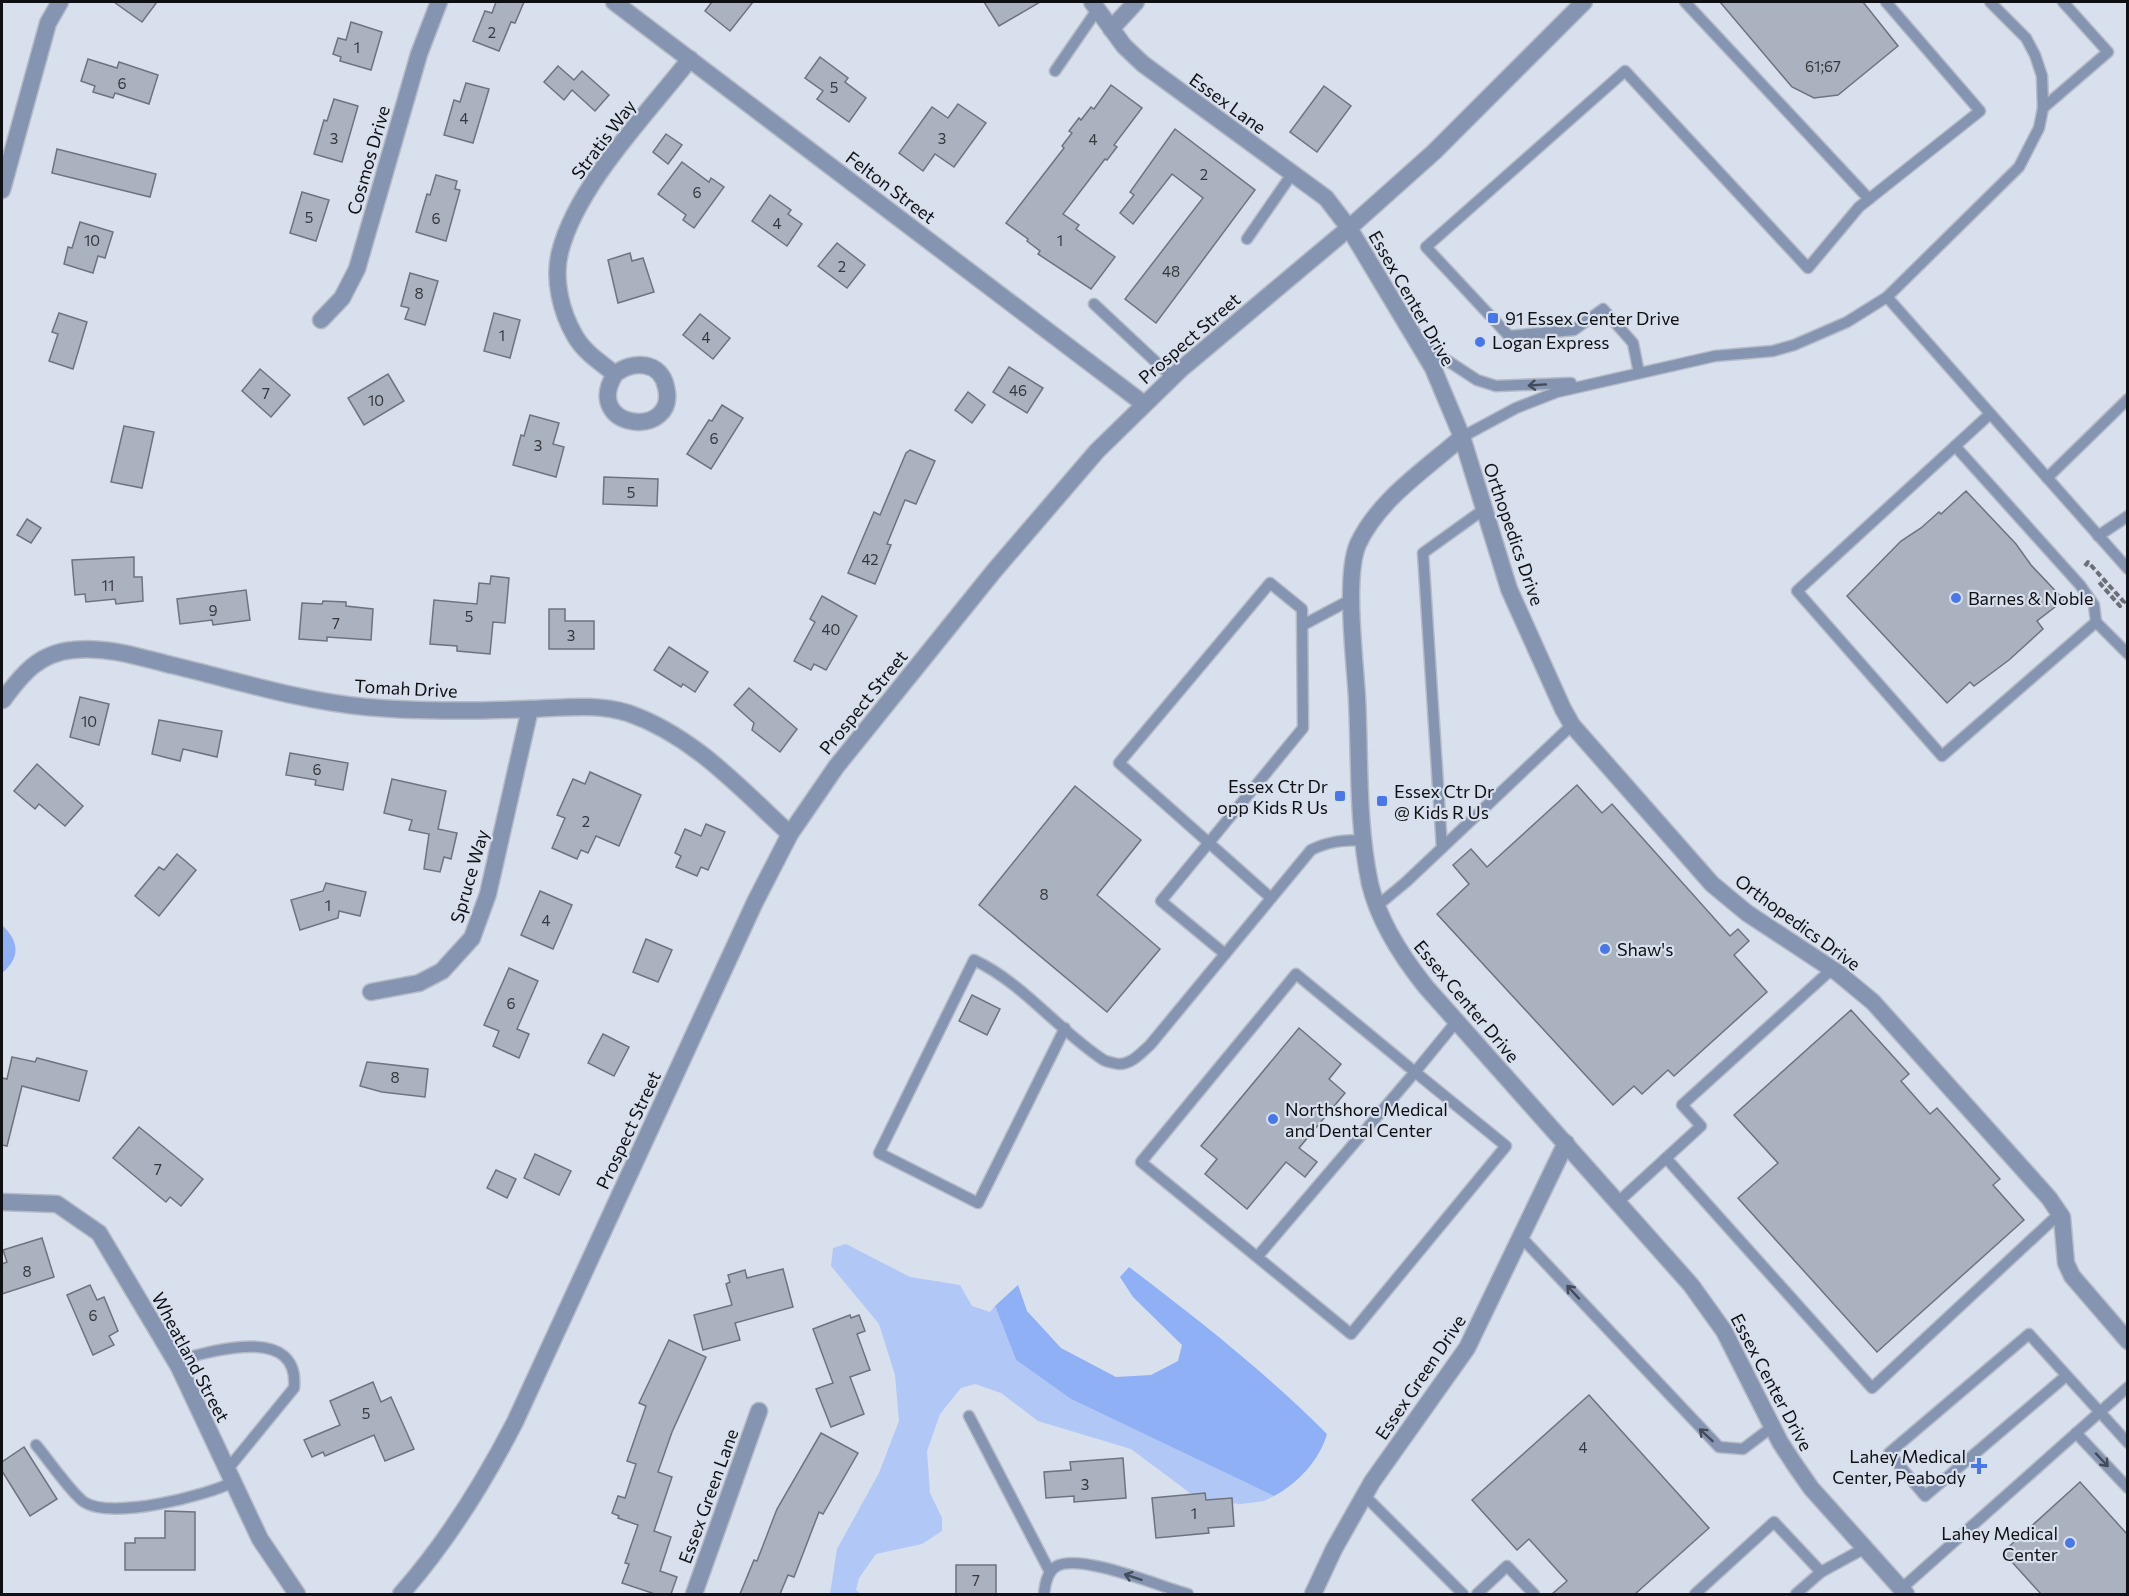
<svg xmlns="http://www.w3.org/2000/svg" width="2129" height="1596" font-family="Commissioner,sans-serif">
	<style>
		.green { fill: #b1c7f5 }
		.water { fill: #90b0f5 }
		.building { fill: #abb2bf; stroke: #6d737f; stroke-width: 1.5 }
		.lines { fill: none; stroke-linecap: round; stroke-linejoin: round }
		.service-casing { stroke: #b4bac6; stroke-width: 13 }
		.minor-casing { stroke: #b4bac6; stroke-width: 19 }
		.tertiary-casing { stroke: #b4bac6; stroke-width: 19 }
		.path { stroke: #6b6f78; stroke-width: 4; stroke-dasharray: 6 3; stroke-linecap: butt }
		.service { stroke: #8594b1; stroke-width: 10 }
		.minor { stroke: #8594b1; stroke-width: 16 }
		.tertiary { stroke: #8594b1; stroke-width: 16 }
		.oneway { stroke: #444b5b }
		.poi-dot { fill: #4977e9; stroke: #d8dfed; stroke-width: 2 }
		.labels { text-anchor: middle; dominant-baseline: central; stroke-width: 4.5; stroke-linejoin: round; paint-order: stroke }
		.number-label { font-size: 15px; fill: #35383f }
		.street-label { font-size: 18px; fill: #0e1014; stroke: #d8dfed }
		.poi-label { font-size: 18px; fill: #0e1014; stroke: #d8dfed; text-anchor: start }
	</style>
	<rect width="100%" height="100%" fill="#d8dfed"/>
	<path class="green" d="M846,1244l64,33 50,8 12,21 18,6 5,-6 21,54 55,39 203,97 -10,5 -23,3 -24,-2 -27,-9 -59,-44 -93,-28 -37,-28 -26,-9 -14,4 -21,26 -13,37 3,42 12,25v13l-20,13 -46,10 -17,24 -3,12 5,4h-31l7,-45 42,-76 20,-52 -4,-46 -16,-51 -48,-58 2,-18z"/>
	<g class="water">
		<path d="M2,925c18,17 18,33 0,48z"/>
		<path d="M1129,1267c69,52 137,106 198,167 -8,27 -29,49 -53,62l-203,-97 -55,-39 -21,-54 23,-21 9,26 34,37 55,29 35,-2 27,-14 4,-16 -49,-48 -13,-20z"/>
	</g>
	<g class="building">
		<path d="M114,2h43l-15,20z"/>
		<path d="M496,2h28l-9,21 -4,-1 -12,29 -26,-10 12,-30 7,2z"/>
		<path d="M712,2h41l-23,29 -25,-20z"/>
		<path d="M984,2h56l-41,24z"/>
		<path d="M1720,2h143l35,44 -60,49 -24,3 -22,-11z"/>
		<path d="M351,22l31,10 -11,38 -31,-9 1,-4 -8,-3 5,-16 8,2z"/>
		<path d="M820,57l28,21 -3,4 21,16 -17,24 -32,-23 6,-8 -18,-13z"/>
		<path d="M88,59l29,9 2,-6 39,13 -9,29 -34,-11 -2,5 -20,-6 2,-6 -14,-5z"/>
		<path d="M558,66l16,14 8,-9 27,24 -14,16 -23,-21 -8,10 -20,-18z"/>
		<path d="M466,83l23,6 -16,54 -29,-8 10,-35 6,2z"/>
		<path d="M1111,85l31,23 -28,37 3,2 -10,13 -2,-1 -42,55 16,11 -3,4 39,28 -24,32 -53,-35 2,-3 -13,-10 1,-2 -22,-16 58,-75 -2,-2 10,-13 -3,-2 10,-13 2,2 10,-13 3,2z"/>
		<path d="M1324,86l27,20 -34,46 -27,-20z"/>
		<path d="M334,99l24,7 -16,56 -28,-8 10,-34 3,1z"/>
		<path d="M958,104l28,19 -32,44 -19,-13 -12,17 -24,-18 33,-46 16,11z"/>
		<path d="M1175,129l80,61 -99,133 -31,-24 78,-101 -31,-24 -39,50 -13,-11 14,-18 -4,-3z"/>
		<path d="M666,134l16,11 -14,19 -15,-12z"/>
		<path d="M57,149l99,25 -6,23 -98,-24z"/>
		<path d="M682,162l27,20 2,-4 13,9 -30,41 -11,-8 3,-5 -28,-21z"/>
		<path d="M436,175l21,6 -2,8 5,1 -14,51 -30,-9 11,-38 3,1z"/>
		<path d="M302,192l27,8 -13,41 -26,-8z"/>
		<path d="M770,195l21,15 -3,4 14,10 -15,22 -35,-25z"/>
		<path d="M80,222l33,10 -8,26 -7,-2 -5,17 -29,-9 4,-17 4,1z"/>
		<path d="M837,243l28,22 -18,23 -29,-22z"/>
		<path d="M630,253l2,8 11,-3 11,34 -36,11 -10,-43z"/>
		<path d="M410,273l28,8 -13,44 -20,-6 4,-11 -8,-2z"/>
		<path d="M59,313l28,9 -14,47 -24,-8 9,-27 -6,-2z"/>
		<path d="M494,313l26,7 -10,38 -26,-7z"/>
		<path d="M700,314l30,24 -17,21 -30,-24z"/>
		<path d="M1009,367l34,21 -16,25 -34,-21z"/>
		<path d="M260,369l30,26 -19,22 -29,-26z"/>
		<path d="M388,374l16,27 -40,24 -16,-27z"/>
		<path d="M968,392l17,13 -13,18 -17,-13z"/>
		<path d="M722,405l21,13 -32,51 -24,-15 22,-34 3,1z"/>
		<path d="M530,415l29,8 -6,21 11,3 -8,30 -43,-12 8,-30 3,1z"/>
		<path d="M124,426l30,6 -12,56 -31,-6z"/>
		<path d="M910,450l25,11 -19,43 -11,-4 -18,44 4,1 -16,39 -27,-11 26,-61 6,3 26,-62z"/>
		<path d="M604,477l54,2 -1,27 -54,-2z"/>
		<path d="M1966,491l50,53 15,21 33,35 -27,21 6,8 -34,31 -35,26 -4,-4 -23,21 -100,-107 54,-55 20,-13 18,-16 2,2z"/>
		<path d="M27,519l14,9 -10,15 -14,-8z"/>
		<path d="M134,557v20h8l1,24 -27,3 -1,-5 -29,3 -1,-8 -10,1 -3,-35z"/>
		<path d="M491,576l18,2 -4,45 -12,-1 -3,32 -33,-3v-5l-27,-2 4,-44 43,4 2,-21 11,1z"/>
		<path d="M246,590l4,30 -37,5 -1,-5 -32,4 -3,-25z"/>
		<path d="M822,596l35,20 -31,54 -12,-6 -3,6 -17,-9 21,-39 -5,-3z"/>
		<path d="M323,601l23,1v4l27,3 -2,31 -44,-3v4l-28,-2 3,-36 20,1z"/>
		<path d="M549,609h16v12h29v28h-45z"/>
		<path d="M669,647l39,25 -13,20 -12,-8 -2,3 -27,-17z"/>
		<path d="M749,688l48,41 -17,23 -28,-22 2,-7 -20,-18z"/>
		<path d="M80,697l29,7 -10,41 -29,-8z"/>
		<path d="M159,720l63,11 -5,26 -34,-8 -3,12 -28,-7z"/>
		<path d="M290,753l58,10 -5,27 -28,-5 1,-5 -30,-5z"/>
		<path d="M37,764l46,42 -18,20 -26,-22 -4,5 -21,-18z"/>
		<path d="M590,772l51,23 -22,51 -23,-10 -8,17 -7,-3 -4,9 -25,-11 13,-30 -8,-3 16,-36 12,5z"/>
		<path d="M392,779l54,12 -8,38 19,4 -6,26 -7,-2 -4,15 -16,-3 5,-35 -20,-4 3,-10 -28,-7z"/>
		<path d="M1577,785l25,28 10,-9 118,132 8,-7 11,12 -15,14 33,37 -93,84 -6,-6 -26,24 -8,-8 -21,19 -176,-191 32,-30 -16,-19 18,-16 16,18z"/>
		<path d="M1075,786l66,54 -44,55 63,54 -53,63 -128,-107z"/>
		<path d="M706,824l19,8 -17,38 -7,-3 -4,9 -21,-9 5,-11 -6,-3 10,-24 16,7z"/>
		<path d="M177,854l19,16 -37,46 -24,-20 24,-29 5,3z"/>
		<path d="M326,883l40,9 -6,24 -21,-5 -1,7 -38,12 -9,-30 32,-9z"/>
		<path d="M540,891l32,14 -19,44 -32,-14z"/>
		<path d="M646,939l26,11 -14,32 -25,-10z"/>
		<path d="M509,968l29,13 -21,48 12,5 -10,24 -26,-12 6,-15 -15,-6z"/>
		<path d="M972,995l28,14 -13,26 -28,-14z"/>
		<path d="M1851,1010l58,64 -8,7 29,33 7,-6 63,71 -7,6 31,35 -147,132 -139,-154 40,-35 -44,-48z"/>
		<path d="M1299,1028l42,36 -12,15 16,14 -46,55 18,14 -12,15 -19,-15 -39,47 -42,-35 12,-15 -16,-13z"/>
		<path d="M603,1034l26,13 -15,29 -26,-13z"/>
		<path d="M12,1057l23,5 2,-4 50,13 -8,30 -57,-15 -15,60 -5,-1v-67l5,1z"/>
		<path d="M367,1062l61,7 -3,28 -43,-5 -22,-6z"/>
		<path d="M139,1127l64,52 -22,27 -11,-9 -4,5 -53,-44z"/>
		<path d="M535,1154l36,17 -12,24 -35,-17z"/>
		<path d="M496,1170l20,9 -9,19 -20,-10z"/>
		<path d="M42,1238l12,39 -52,17v-30l5,-2 -4,-12z"/>
		<path d="M783,1269l10,38 -58,16 5,17 -37,10 -9,-35 38,-10 -6,-21 4,-2 -2,-7 17,-5 2,8z"/>
		<path d="M90,1285l7,15 7,-3 14,34 -9,5 5,9 -21,10 -26,-60z"/>
		<path d="M850,1315l1,3 8,-3 6,16 -8,3 13,36 -20,7 14,37 -33,13 -15,-38 17,-6 -20,-54z"/>
		<path d="M669,1340l37,17 -34,75 -14,40 14,5 -18,54 17,6 -11,34 17,6 -6,17h-16l-33,-11 7,-19 -4,-1 13,-38 -20,-7 1,-2 -7,-3 6,-17 7,2 11,-34 -9,-3 19,-55 -7,-3z"/>
		<path d="M373,1382l8,20 10,-5 23,52 -29,12 -11,-26 -49,21 -2,-4 -11,5 -8,-17 36,-15 -10,-24z"/>
		<path d="M1589,1395l120,133 -74,66h-83l15,-13 -38,-42 -12,11 -45,-50z"/>
		<path d="M821,1433l37,20 -35,61 -4,-2 -25,65 -6,-2 -8,19h-40l14,-34 3,1 20,-52z"/>
		<path d="M24,1447l33,52 -27,17 -28,-45v-9z"/>
		<path d="M1123,1458l3,40 -52,4v-6l-28,2 -2,-26 27,-2 -1,-8z"/>
		<path d="M2080,1482l47,52v60h-86l-38,-42z"/>
		<path d="M1205,1493l1,7 26,-2 2,28 -26,2 1,5 -53,5 -4,-40z"/>
		<path d="M165,1511l30,1v58h-70v-27h10v-5h30z"/>
		<rect x="956" y="1565" width="40" height="29"/>
	</g>
	<g class="lines">
		<defs>
			<g id="service">
				<path d="M1685,2l184,197"/>
				<path d="M1055,71l42,-61"/>
				<path d="M2043,108l65,-56 -45,-50"/>
				<path d="M1247,239l45,-65"/>
				<path d="M1887,297l241,272"/>
				<path d="M1094,304l78,73"/>
				<path d="M1422,344l55,36 19,6 75,-3"/>
				<path d="M1639,373l-6,-30 -30,-34 -29,21 -65,6 -83,-89 199,-176 183,197 51,-61 121,-96 -94,-109"/>
				<path d="M1990,414l-193,177 145,165 154,-134 32,32"/>
				<path d="M1462,437l54,-29 41,-16 158,-36 58,-5 21,-6 53,-23 40,-25 132,-130 20,-39 4,-20 -1,-32 -7,-21 -9,-17 -36,-36"/>
				<path d="M1955,446l125,139 14,20 2,17"/>
				<path d="M2047,478l81,-79"/>
				<path d="M2098,536l30,-20"/>
				<path d="M1303,625l49,-26"/>
				<path d="M1442,848l-19,-295 60,-43"/>
				<path d="M1377,906l29,-24 166,-157"/>
				<path d="M1225,954l-64,-53 142,-173 -1,-119 -32,-26 -151,180 152,135"/>
				<path d="M1065,1028l-87,175 -99,-50 95,-193c49,23 83,69 128,99 4,3 11,4 17,5 13,0 22,-11 31,-19l161,-195c18,-9 33,-10 53,-10"/>
				<path d="M1666,1158l206,230 188,-175"/>
				<path d="M1618,1202l83,-76 -19,-21 150,-136"/>
				<path d="M1521,1237l198,210 24,2 29,-22"/>
				<path d="M1257,1257l158,-185 91,74 -155,188 -210,-172 155,-188 119,98 41,-50"/>
				<path d="M175,1361c34,-9 125,-38 119,27l-67,82"/>
				<path d="M2066,1376l-141,120 -36,-43 140,-119 99,109"/>
				<path d="M969,1416l81,156"/>
				<path d="M2076,1433l52,55"/>
				<path d="M36,1445c12,14 35,48 48,57 27,18 122,-6 149,-20"/>
				<path d="M1364,1495l99,99"/>
				<path d="M1821,1572l44,-24"/>
				<path d="M1901,1589l227,-202"/>
				<path d="M1044,1594c1,-9 3,-23 13,-28 24,-13 104,21 131,28"/>
				<path d="M1477,1594l30,-28 27,28"/>
				<path d="M1695,1594l79,-72 47,50 -25,22"/>
			</g>
			<g id="minor">
				<path d="M614,2l530,402"/>
				<path d="M1092,2l32,44 19,18 183,134 23,30 84,140 29,69 47,152 54,120 9,16 140,159 35,29 91,60 35,29 176,196 13,19 4,46 6,13 56,65"/>
				<path d="M1111,29l25,-27"/>
				<path d="M2,190l46,-167 12,-21"/>
				<path d="M321,320l21,-22 15,-29 62,-215 20,-52"/>
				<path d="M615,374c18,-14 46,-13 51,13 13,53 -85,43 -51,-13 -14,-11 -31,-22 -40,-38 -14,-24 -22,-57 -15,-84 17,-67 87,-138 130,-193"/>
				<path d="M1462,437c-36,32 -83,62 -104,107 -14,32 -3,117 -1,154 3,61 0,126 13,186 9,38 32,73 56,103l265,298 33,46 56,111 15,23 16,23 95,106"/>
				<path d="M3,700c19,-26 36,-47 70,-50 33,-4 67,7 98,15 64,15 129,36 195,42 54,5 109,4 163,2 33,-1 67,-6 99,4 66,23 112,75 162,121"/>
				<path d="M371,992l48,-9 23,-12 30,-33 16,-44 42,-185"/>
				<path d="M2,1202l55,2 42,29 80,134 81,172 37,55"/>
				<path d="M694,1594l65,-183"/>
				<path d="M1313,1594l21,-45 38,-67 95,-134 99,-205"/>
			</g>
			<path id="tertiary" d="M401,1594c46,-52 82,-110 114,-172l240,-520 35,-68 46,-67 158,-196 103,-120 83,-81 169,-142 85,-76 150,-150"/>
		</defs>
		<use href="#service" class="service-casing"/>
		<use href="#minor" class="minor-casing"/>
		<use href="#tertiary" class="tertiary-casing"/>
		<path class="path" d="M2085,566l3,-4 36,40 -4,4 -22,-25"/>
		<use href="#service" class="service"/>
		<use href="#minor" class="minor"/>
		<use href="#tertiary" class="tertiary"/>
	</g>
	<defs><path id="oneway-shaft" d="M-6 0H5M1.5-3L5.5 0L1.5 3" fill="none" stroke-width="1.6" stroke-linecap="round" stroke-linejoin="round" transform="scale(1.5)"/></defs>
	<g class="oneway">
		<use href="#oneway-shaft" transform="translate(1537 385) rotate(176)"/>
		<use href="#oneway-shaft" transform="translate(1573 1292) rotate(-133)"/>
		<use href="#oneway-shaft" transform="translate(1706 1435) rotate(-137)"/>
		<use href="#oneway-shaft" transform="translate(2102 1460) rotate(47)"/>
		<use href="#oneway-shaft" transform="translate(1133 1577) rotate(-162)"/>
	</g>
	<g class="poi-dot">
		<rect x="1487" y="312" width="12" height="12" rx="3"/>
		<circle cx="1480" cy="342" r="6"/>
		<circle cx="1956" cy="598" r="6"/>
		<rect x="1334" y="790" width="12" height="12" rx="3"/>
		<rect x="1376" y="795" width="12" height="12" rx="3"/>
		<circle cx="1605" cy="949" r="6"/>
		<circle cx="1273" cy="1119" r="6"/>
		<path d="M1976 1457h6v6h6v6h-6v6h-6v-6h-6v-6h6z"/>
		<circle cx="2070" cy="1543" r="6"/>
	</g>
	<g class="labels">
		<g class="number-label">
			<text x="492" y="32">2</text>
			<text x="357" y="47">1</text>
			<text x="1823" y="66">61;67</text>
			<text x="122" y="83">6</text>
			<text x="834" y="87">5</text>
			<text x="464" y="118">4</text>
			<text x="334" y="138">3</text>
			<text x="942" y="138">3</text>
			<text x="1093" y="139">4</text>
			<text x="1204" y="174">2</text>
			<text x="697" y="192">6</text>
			<text x="309" y="217">5</text>
			<text x="436" y="218">6</text>
			<text x="777" y="223">4</text>
			<text x="92" y="240">10</text>
			<text x="1060" y="240">1</text>
			<text x="842" y="266">2</text>
			<text x="1171" y="271">48</text>
			<text x="419" y="293">8</text>
			<text x="502" y="335">1</text>
			<text x="706" y="337">4</text>
			<text x="1018" y="390">46</text>
			<text x="266" y="393">7</text>
			<text x="376" y="400">10</text>
			<text x="714" y="438">6</text>
			<text x="538" y="445">3</text>
			<text x="631" y="492">5</text>
			<text x="870" y="559">42</text>
			<text x="108" y="585">11</text>
			<text x="213" y="610">9</text>
			<text x="469" y="616">5</text>
			<text x="336" y="623">7</text>
			<text x="831" y="629">40</text>
			<text x="571" y="635">3</text>
			<text x="89" y="721">10</text>
			<text x="317" y="769">6</text>
			<text x="586" y="821">2</text>
			<text x="1044" y="894">8</text>
			<text x="328" y="905">1</text>
			<text x="546" y="920">4</text>
			<text x="511" y="1003">6</text>
			<text x="395" y="1077">8</text>
			<text x="158" y="1169">7</text>
			<text x="27" y="1271">8</text>
			<text x="93" y="1315">6</text>
			<text x="366" y="1413">5</text>
			<text x="1583" y="1447">4</text>
			<text x="1085" y="1484">3</text>
			<text x="1194" y="1513">1</text>
			<text x="976" y="1580">7</text>
		</g>
		<g class="street-label">
			<text transform="translate(1228 103) rotate(36)">Essex Lane</text>
			<text transform="translate(603 139) rotate(-53)">Stratis Way</text>
			<text transform="translate(368 160) rotate(-74)">Cosmos Drive</text>
			<text transform="translate(891 187) rotate(37)">Felton Street</text>
			<text transform="translate(1412 298) rotate(60)">Essex Center Drive</text>
			<text transform="translate(1189 338) rotate(-41)">Prospect Street</text>
			<text transform="translate(1514 534) rotate(71)">Orthopedics Drive</text>
			<text transform="translate(406 688) rotate(3)">Tomah Drive</text>
			<text transform="translate(863 702) rotate(-51)">Prospect Street</text>
			<text transform="translate(469 876) rotate(-74)">Spruce Way</text>
			<text transform="translate(1798 922) rotate(36)">Orthopedics Drive</text>
			<text transform="translate(1467 1001) rotate(50)">Essex Center Drive</text>
			<text transform="translate(628 1130) rotate(-65)">Prospect Street</text>
			<text transform="translate(191 1357) rotate(62)">Wheatland Street</text>
			<text transform="translate(1420 1377) rotate(-56)">Essex Green Drive</text>
			<text transform="translate(1772 1382) rotate(62)">Essex Center Drive</text>
			<text transform="translate(708 1496) rotate(-70)">Essex Green Lane</text>
		</g>
		<g class="poi-label">
			<text x="1505" y="318">91 Essex Center Drive</text>
			<text x="1492" y="342">Logan Express</text>
			<text x="1968" y="598">Barnes &amp; Noble</text>
			<text x="1328" y="786" text-anchor="end">Essex Ctr Dr<tspan x="1328" dy="21">opp Kids R Us</tspan></text>
			<text x="1394" y="791">Essex Ctr Dr<tspan x="1394" dy="21">@ Kids R Us</tspan></text>
			<text x="1617" y="949">Shaw's</text>
			<text x="1285" y="1109">Northshore Medical<tspan x="1285" dy="21">and Dental Center</tspan></text>
			<text x="1966" y="1456" text-anchor="end">Lahey Medical<tspan x="1966" dy="21">Center, Peabody</tspan></text>
			<text x="2058" y="1533" text-anchor="end">Lahey Medical<tspan x="2058" dy="21">Center</tspan></text>
		</g>
	</g>
	<rect width="2129" height="1596" fill="none" stroke="#0e1014" stroke-width="6"/>
</svg>
